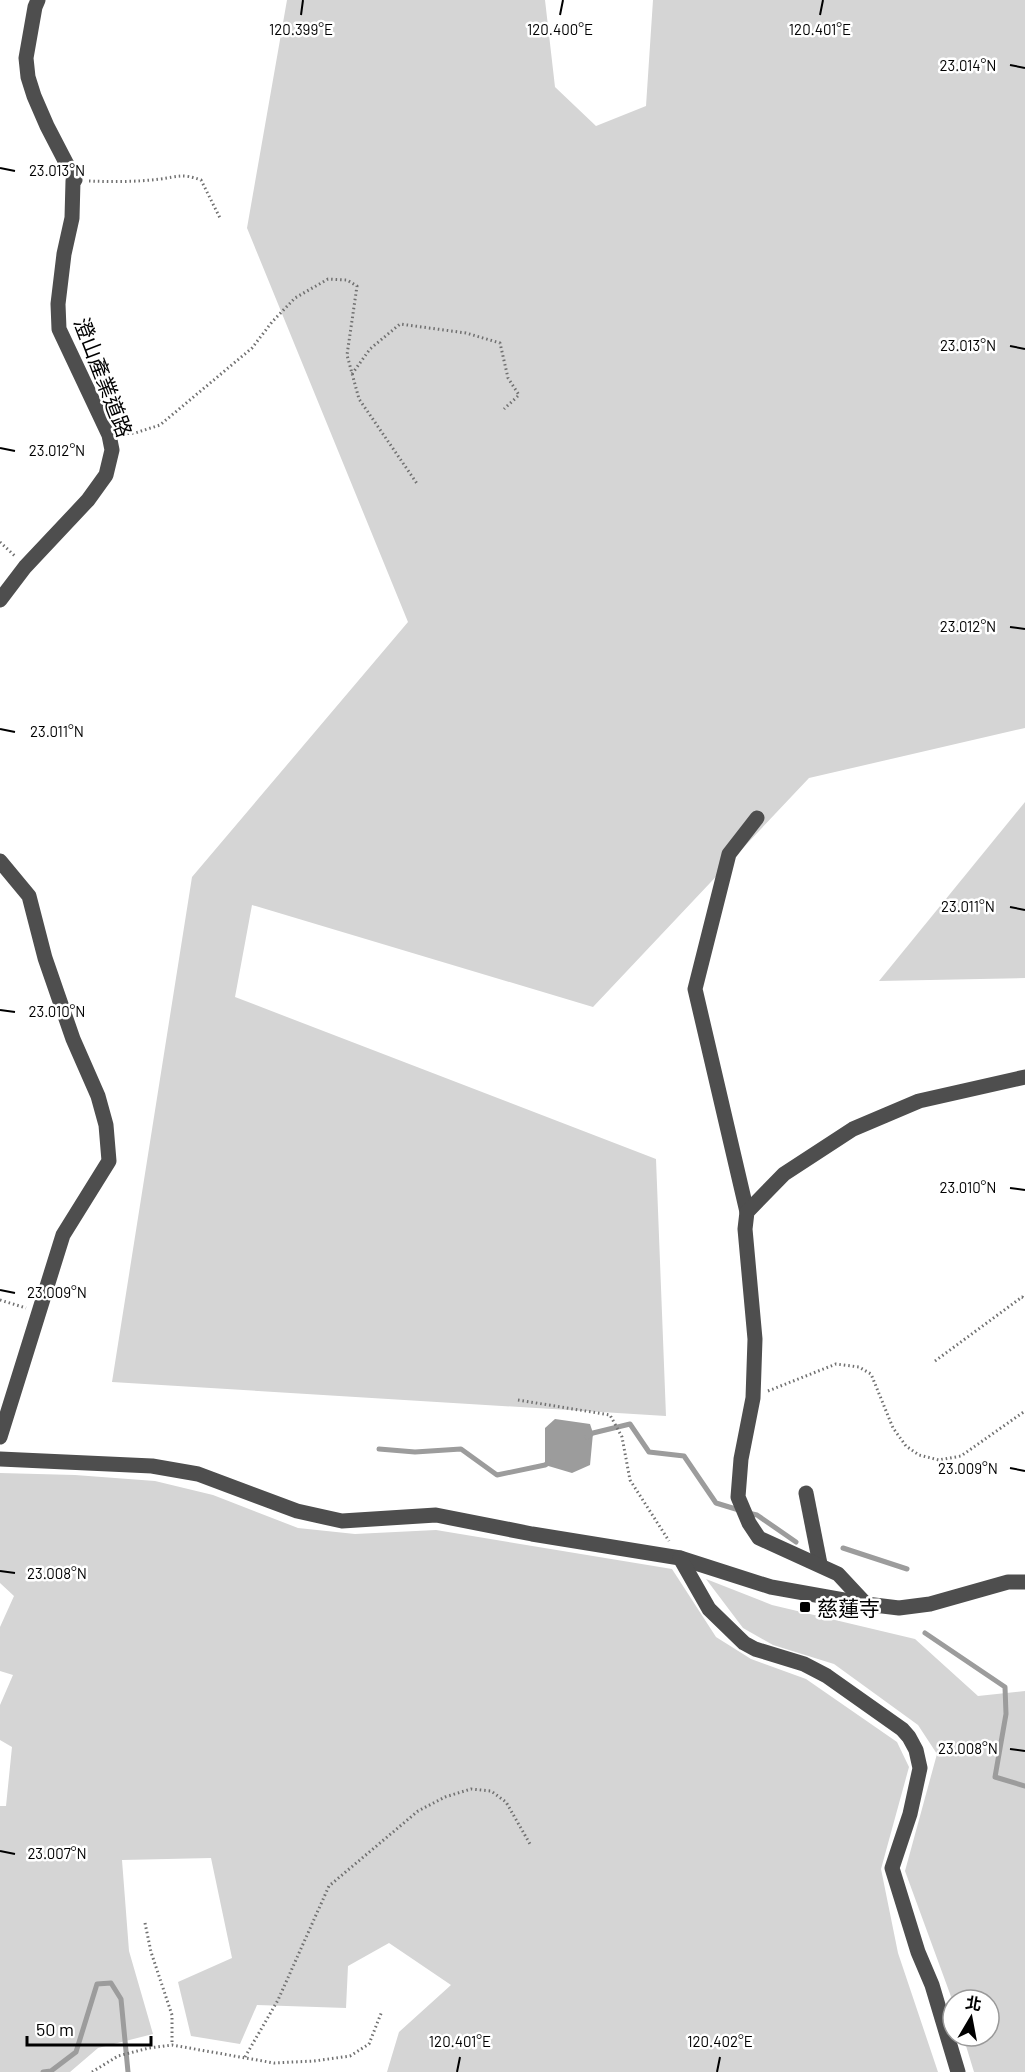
<svg xmlns="http://www.w3.org/2000/svg" width="1025" height="2072" font-family="Barlow,'Noto Sans TC',sans-serif">
	<style>
		.green { fill: #d5d5d5 }
		.water { fill: #9c9c9c }
		.lines { fill: none; stroke-linecap: round; stroke-linejoin: round }
		.stream { stroke: #9c9c9c; stroke-width: 5 }
		.path { stroke: #707070; stroke-width: 3; stroke-dasharray: 1.5 3; stroke-linecap: butt }
		.minor { stroke: #4e4e4e; stroke-width: 15 }
		.ticks { fill: none; stroke: #000; stroke-width: 2 }
		.poi-dot { fill: #000; stroke: #fff; stroke-width: 2 }
		.labels { text-anchor: middle; dominant-baseline: central; stroke-width: 5; stroke-linejoin: round; paint-order: stroke }
		.street-label { font-size: 21px; fill: #000; stroke: #fff }
		.poi-label { font-size: 21px; fill: #000; stroke: #fff; text-anchor: start }
		.ticks-label { font-size: 15px; text-anchor: middle; fill: #000; stroke: #fff; stroke-width: 5; stroke-linejoin: round; paint-order: stroke }
	</style>
	<rect width="100%" height="100%" fill="#fff"/>
	<g class="green">
		<path d="M287,0h258l10,87 41,39 50,-20 7,-106h372v728l-216,50 -216,229 -341,-102 -17,92 421,162 10,257 -554,-34 80,-505 216,-255 -161,-394z"/>
		<path d="M1025,802v176l-146,3z"/>
		<path d="M0,1473l75,2 80,6 58,14 85,33 57,6 81,-4 236,39 44,68 35,22 55,20 91,63 12,25 -28,102 17,84 40,119h-551l12,-40 52,-47 -62,-42 -41,23 -2,42 -89,-3 -17,39 -49,-8 -13,-54 54,-24 -21,-100 -89,2 7,91 24,83 -55,14 -28,24h-70v-266h6l6,-59 -12,-7v-35l13,-30 -13,-4v-44l14,-31 -14,-13z"/>
		<path d="M706,1579l66,26 143,34 63,57 47,-5v381h-51l-11,-36h26v-36h-36v2l-48,-131 32,-117 -19,-29 -84,-61 -61,-19 -30,-17z"/>
	</g>
	<path class="water" d="M555,1419l35,5 3,9 -3,32 -18,8 -27,-8v-37z"/>
	<g class="lines">
		<g class="stream">
			<path d="M587,1437l6,-4 37,-9 19,28 35,4 32,47 23,7"/>
			<path d="M379,1449l36,3 46,-3 36,26 48,-10 5,-3"/>
			<path d="M748,1513l9,2 39,27"/>
			<path d="M843,1548l64,21"/>
			<path d="M925,1633l80,54 1,27 -11,63 30,9"/>
			<path d="M43,2072l8,-1 25,-19 21,-68 14,-1 10,16 7,73"/>
		</g>
		<g class="path">
			<path d="M89,181c23,1 48,1 71,-2 18,-2 22,-6 41,1l19,38"/>
			<path d="M352,374l18,-25 30,-25 66,9 34,10 8,35 11,17 -15,14"/>
			<path d="M123,434l12,-1 25,-8 92,-77 20,-26 23,-24 33,-19 19,1 10,6 -10,69 12,44 59,86"/>
			<path d="M0,542l16,15"/>
			<path d="M0,1300l26,8"/>
			<path d="M935,1361l87,-64 3,2"/>
			<path d="M768,1391l68,-27 23,3 12,7 22,54 13,18 13,9 20,5 22,-4 64,-45"/>
			<path d="M518,1400l92,15 12,22 8,43 39,61"/>
			<path d="M145,1923l6,29 21,63v30"/>
			<path d="M245,2057l33,-57 51,-114 89,-75 27,-14 26,-8 20,2 15,11 24,42"/>
			<path d="M92,2072l26,-16 31,-8 23,-3 102,18 40,-2 36,-5 19,-12 13,-33"/>
		</g>
		<g class="minor">
			<path d="M0,600l25,-33 63,-67 18,-25 6,-25 -3,-15 -50,-106 -1,-25 6,-50 8,-36 1,-37 2,-1 -28,-54 -13,-30 -6,-19 -2,-19 9,-51 3,-7"/>
			<path d="M0,861l29,35 16,62 28,81 25,57 8,29 3,36 -46,74 -63,202"/>
			<path d="M747,1212l-52,-223 34,-135 28,-36"/>
			<path d="M0,1459l152,7 46,8 99,37 45,10 94,-6 96,19 148,24 91,29 95,17 33,4 31,-4 78,-22h17"/>
			<path d="M806,1493l14,71"/>
			<path d="M680,1558l29,51 35,34 11,6 49,15 23,12 75,53 7,8 7,13 4,18 -10,46 -18,54 26,84 14,33 26,87"/>
			<path d="M866,1604l-28,-30 -79,-36 -10,-15 -11,-26 3,-38 12,-61 2,-59 -10,-110 2,-17 37,-38 69,-45 66,-28 106,-24"/>
		</g>
	</g>
	<path class="ticks" d="M301,15l2,-15M560,15l3,-15M820,15l3,-15M1010,65l15,3M0,168l15,3M1010,346l15,3M0,448l15,3M1010,627l15,2M0,729l15,3M1010,907l15,3M0,1010l15,2M1010,1188l15,2M0,1290l15,3M1010,1468l15,3M0,1571l15,2M1010,1749l15,2M0,1851l15,3M457,2072l3,-15M717,2072l3,-15"/>
	<rect class="poi-dot" x="799" y="1601" width="12" height="12" rx="3"/>
	<g class="labels">
		<g class="street-label">
			<text transform="translate(104 377) rotate(69)">澄山產業道路</text>
		</g>
		<g class="poi-label">
			<text x="817" y="1607">慈蓮寺</text>
		</g>
	</g>
	<g class="ticks-label">
		<text x="301" y="35">120.399°E</text>
		<text x="560" y="35">120.400°E</text>
		<text x="820" y="35">120.401°E</text>
		<text x="968" y="71">23.014°N</text>
		<text x="57" y="176">23.013°N</text>
		<text x="968" y="351">23.013°N</text>
		<text x="57" y="456">23.012°N</text>
		<text x="968" y="632">23.012°N</text>
		<text x="57" y="737">23.011°N</text>
		<text x="968" y="912">23.011°N</text>
		<text x="57" y="1017">23.010°N</text>
		<text x="968" y="1193">23.010°N</text>
		<text x="57" y="1298">23.009°N</text>
		<text x="968" y="1474">23.009°N</text>
		<text x="57" y="1579">23.008°N</text>
		<text x="968" y="1754">23.008°N</text>
		<text x="57" y="1859">23.007°N</text>
		<text x="460" y="2047">120.401°E</text>
		<text x="720" y="2047">120.402°E</text>
	</g>
	<g transform="translate(971 2018) rotate(10)"><circle r="28" fill="#ffffff" stroke="#999999" stroke-width="1.5"/>
	<path d="M0-4.5L10 22L0 15L-10 22Z" fill="#000000"/>
	<text y="-9" font-size="16" font-weight="bold" text-anchor="middle" fill="#000000">北</text>
	</g>
	<path d="M27 2036v9h124v-9" fill="none" stroke="#000000" stroke-width="3"/>
	<text x="36" y="2036" font-size="18" fill="#000000" stroke="#ffffff" stroke-width="4.5" paint-order="stroke">50 m</text>
</svg>
